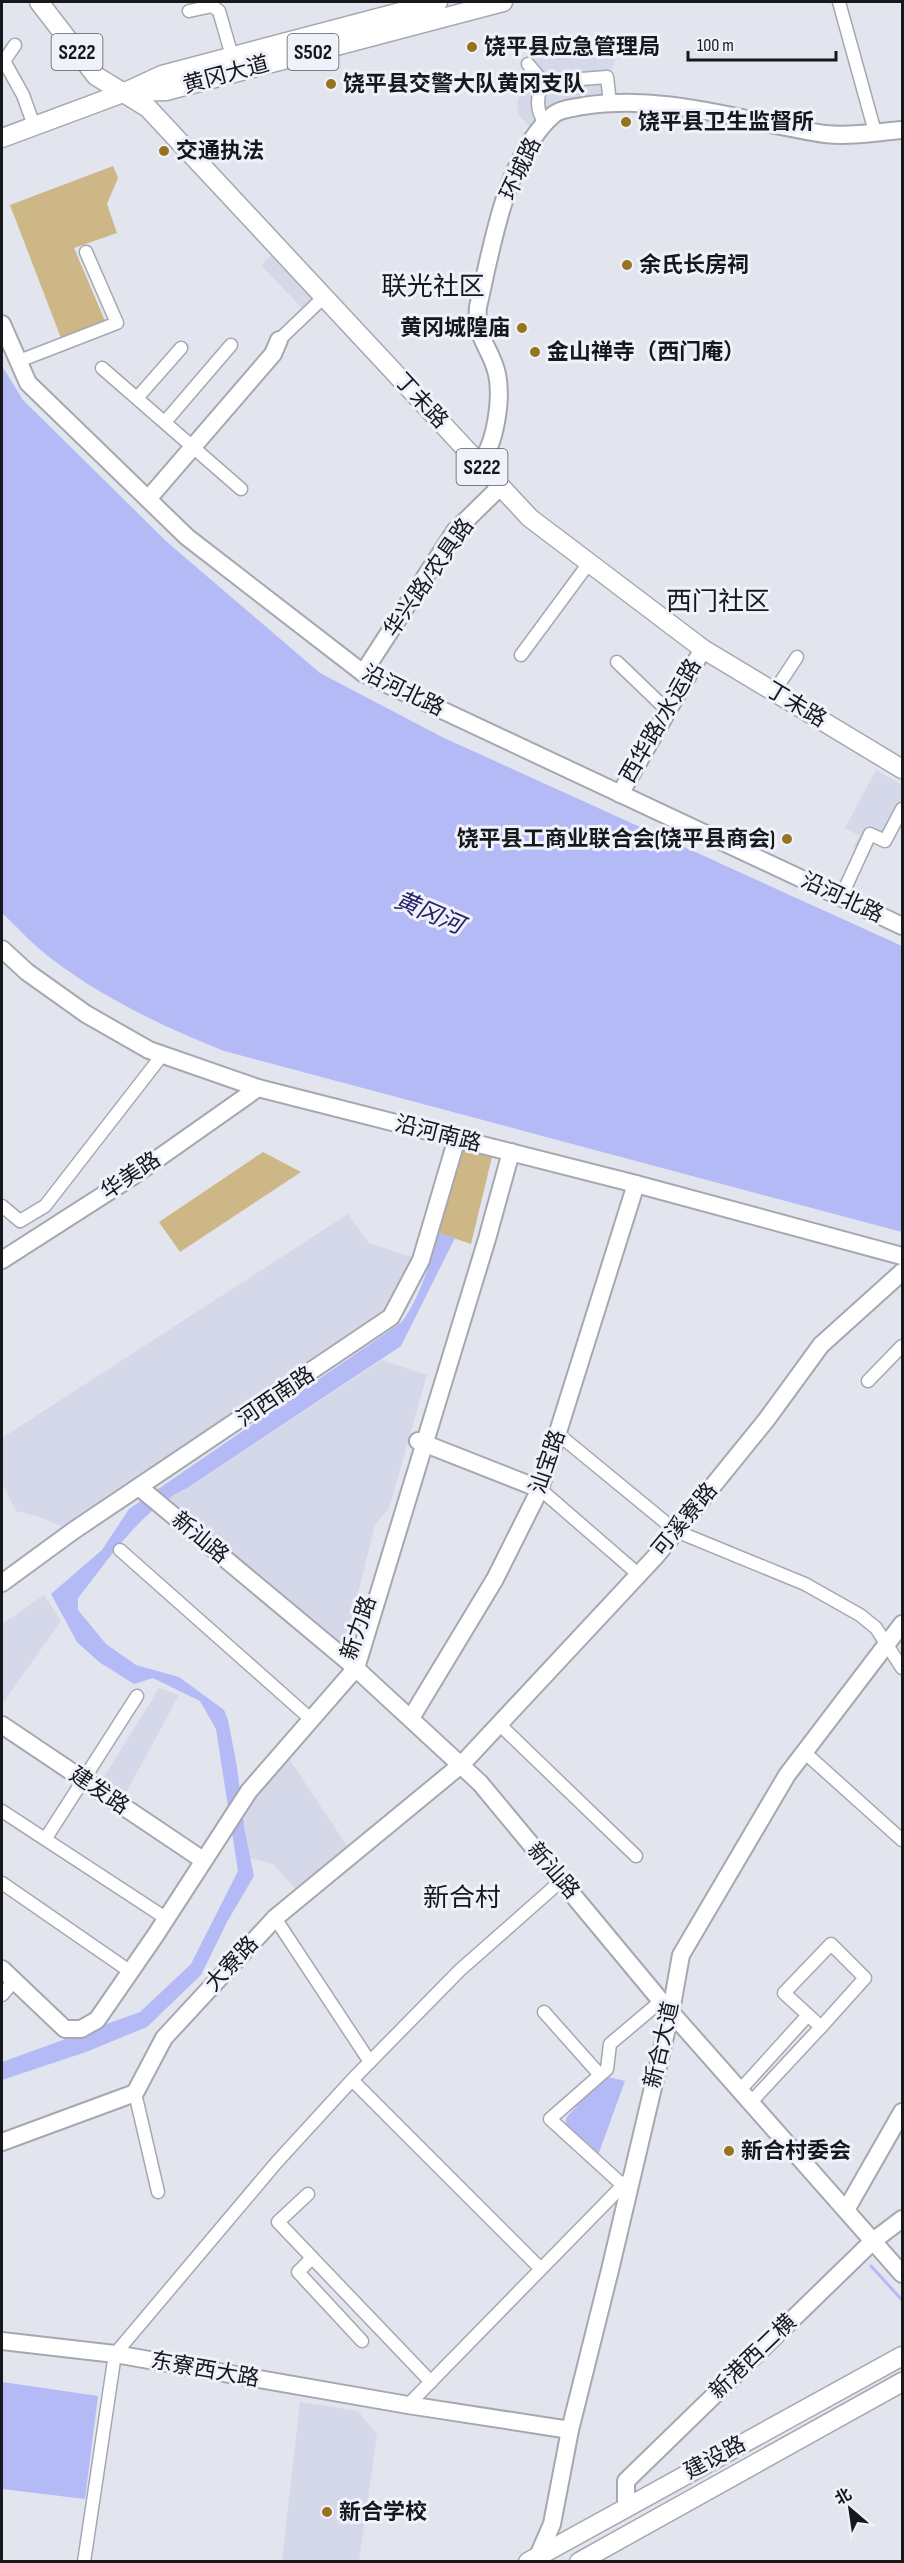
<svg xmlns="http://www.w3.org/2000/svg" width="904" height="2563" font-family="'Sofia Sans Condensed','Noto Sans SC',sans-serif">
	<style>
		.built { fill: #d5d8e9 }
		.green { fill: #ceb786 }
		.water { fill: #b3baf6 }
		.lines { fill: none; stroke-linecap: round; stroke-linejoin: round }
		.stream { stroke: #b3baf6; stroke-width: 3 }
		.street-casing { stroke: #a6a8b1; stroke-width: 15 }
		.secondary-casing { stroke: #a6a8b1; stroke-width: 20 }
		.primary-casing { stroke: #a6a8b1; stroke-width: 21 }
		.street { stroke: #fff; stroke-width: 12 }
		.secondary { stroke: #fff; stroke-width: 16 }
		.primary { stroke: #fff; stroke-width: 18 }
		.poi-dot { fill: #96731c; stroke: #eff1fb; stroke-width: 2 }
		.labels { text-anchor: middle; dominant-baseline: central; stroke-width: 6; stroke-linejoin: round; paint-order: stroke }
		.shield { fill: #eff1fb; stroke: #58595e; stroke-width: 1.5 }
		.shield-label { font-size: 21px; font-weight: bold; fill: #17181b }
		.poi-label { font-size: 22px; font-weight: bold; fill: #17181b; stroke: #eff1fb; text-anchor: start }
		.street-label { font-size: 22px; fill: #17181b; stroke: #eff1fb }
		.water-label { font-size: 24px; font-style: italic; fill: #252266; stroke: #eff1fb }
		.quarter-label { font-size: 26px; fill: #17181b; stroke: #eff1fb }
	</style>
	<rect width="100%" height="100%" fill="#e2e4ee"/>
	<g class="built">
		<path d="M582,47l34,8 -6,21 4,27 -44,5 -34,25 -17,-18 -2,-11 16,-53z"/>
		<path d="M276,251l40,44 -14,13 -41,-43z"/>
		<path d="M876,770l26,15v18l-19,34h-10l-8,16 -12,-6 7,-11 -15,-8z"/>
		<path d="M348,1214l21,29 52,17 -30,57 -318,214 -36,-15 -21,-5 -14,-28v-45z"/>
		<path d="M382,1360l45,15 -38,134 -14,15 -29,117 -5,5 -176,-148 22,-10z"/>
		<path d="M44,1595l17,26 -59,83v-80z"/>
		<path d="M159,1688l20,7 -56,103 -24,-13z"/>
		<path d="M284,1751l65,98 -53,41 -23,-26 -24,-6 -4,-26 -1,-26z"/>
		<path d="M300,2402l58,9 19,24 -18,126h-77z"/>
	</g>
	<g class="green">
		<path d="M113,166l5,12 -11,26 10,29 -43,15 31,73 -44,17 -51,-133z"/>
		<path d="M461,1149l31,8 -21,87 -32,-11z"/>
		<path d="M263,1152l38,20 -121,80 -21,-30z"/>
	</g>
	<g class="water">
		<path d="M2,366l21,34 144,142 153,131 122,64 460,209v286l-678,-181c-60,-24 -119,-52 -171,-91 -19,-14 -35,-32 -51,-47z"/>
		<path d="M439,1233l16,5 -54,108 -214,142c-47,22 -77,70 -109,110v12l28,34 30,21 43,12 45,33 4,10 9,47 8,65 9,44 -27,46 -26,53 -54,52 -61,25 -84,28v-18l138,-50 51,-48 47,-93 -22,-142 -16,-28 -47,-23 -19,6 -35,-22 -22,-20 -26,-48 51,-44 27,-41 273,-187c19,-27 27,-57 37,-89z"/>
		<path d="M604,2076l21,5 -28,77 -32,-30 1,-10z"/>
		<path d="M2,2382l96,14 -13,103 -83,-10z"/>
	</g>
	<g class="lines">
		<path class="stream" d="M871,2266l31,34"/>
		<defs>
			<g id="street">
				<path d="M839,2l36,130"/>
				<path d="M189,11l23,-5 7,5 13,45"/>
				<path d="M15,45l-11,16 19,34 9,25"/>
				<path d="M528,64l15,18 64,-5 3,26"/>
				<path d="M543,82c-6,14 -8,27 2,41"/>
				<path d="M279,340l45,-43"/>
				<path d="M19,361l98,-38 -31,-71"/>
				<path d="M102,368l139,121"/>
				<path d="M137,398l44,-50"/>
				<path d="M165,422l66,-77"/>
				<path d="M521,655l68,-92"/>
				<path d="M617,662l51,49"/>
				<path d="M774,692l23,-35"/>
				<path d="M841,897l29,-63 15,7 17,-32"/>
				<path d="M2,1206l18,15 25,-15 118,-152"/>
				<path d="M868,1381l34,-35"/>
				<path d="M558,1434l118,97 129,53 55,31 16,13 26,40"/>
				<path d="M540,1489l98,85"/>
				<path d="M120,1550l185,164"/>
				<path d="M499,1724l137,132"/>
				<path d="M803,1751l99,89"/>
				<path d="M2,1811l159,104"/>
				<path d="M46,1838l91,-142"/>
				<path d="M2,1883l123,85"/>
				<path d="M275,1918l95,144"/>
				<path d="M2,1995l12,-14"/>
				<path d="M544,2012l56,63"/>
				<path d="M352,2080l108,-110 102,-90"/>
				<path d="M741,2089l67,-74 -24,-22 47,-49 34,34 -44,49 -13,-12"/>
				<path d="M135,2093l23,99"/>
				<path d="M752,2101l69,-74"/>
				<path d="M628,2190l-78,-71 57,-50 3,-25 51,-43"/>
				<path d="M308,2194l-30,28 153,160"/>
				<path d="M312,2258l-14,14 64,69"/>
				<path d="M408,2405l223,-228"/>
				<path d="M84,2562l31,-208 161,-191 76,-83 189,189"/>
			</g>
			<g id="secondary">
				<path d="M2,324l26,59 159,154 176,136 539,253"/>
				<path d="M479,463c17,-17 23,-66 18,-89 -6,-27 -22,-34 -19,-67 14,-60 27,-149 75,-192 7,-6 20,-7 30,-9 83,-13 161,16 242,28 26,3 52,-2 77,-4"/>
				<path d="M148,499l125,-145 6,-14"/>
				<path d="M363,673l92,-142 45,-44"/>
				<path d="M620,794l83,-145"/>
				<path d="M2,949l25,23 59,42 63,36 109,38 378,96 266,72"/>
				<path d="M2,1260l131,-84 125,-88"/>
				<path d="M418,1441l122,48"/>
				<path d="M139,1487l211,176 130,120 181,218 241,273"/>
				<path d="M2,1583l71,-52 318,-214 30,-57 36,-122"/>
				<path d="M411,1718l84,-139 45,-90 96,-305"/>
				<path d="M2,1725l195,131"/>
				<path d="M2,1969l63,60h16l16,-9 58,-84 94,-145 107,-123 131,-429 24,-87"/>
				<path d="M2,2142l133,-49 29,-55 111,-120 187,-154 194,-208 111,-137 54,-74 81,-73"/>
				<path d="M846,2210l56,-98"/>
				<path d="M2,2341l113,13 293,51 162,25"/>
				<path d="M626,2506v-25l247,-240 29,-22"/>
				<path d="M541,2562l-3,-6 14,-32 18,-94 40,-160 61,-259 10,-56 106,-180 115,-151"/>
			</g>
			<g id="primary">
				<path d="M39,2l57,74 52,32 382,410 173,131 199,120"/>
				<path d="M133,92l33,-1 337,-89"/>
				<path d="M2,138l121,-45 39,-18 276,-73"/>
				<path d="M528,2562l374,-206"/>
				<path d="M579,2562l323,-180"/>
			</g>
		</defs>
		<use href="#street" class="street-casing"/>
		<use href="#secondary" class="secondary-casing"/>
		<use href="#primary" class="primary-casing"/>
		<use href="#street" class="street"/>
		<use href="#secondary" class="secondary"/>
		<use href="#primary" class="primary"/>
	</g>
	<g class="poi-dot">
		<circle cx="472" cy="47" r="6"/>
		<circle cx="331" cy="84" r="6"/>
		<circle cx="626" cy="122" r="6"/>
		<circle cx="164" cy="151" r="6"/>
		<circle cx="627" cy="265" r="6"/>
		<circle cx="522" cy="328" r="6"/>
		<circle cx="535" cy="352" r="6"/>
		<circle cx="787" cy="839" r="6"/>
		<circle cx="729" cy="2151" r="6"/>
		<circle cx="327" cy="2512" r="6"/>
	</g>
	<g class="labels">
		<g class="shield">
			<rect x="51.5" y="34" width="51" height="36" rx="4.5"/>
			<rect x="287.5" y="34" width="51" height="36" rx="4.5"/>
			<rect x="456.5" y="449" width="51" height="36" rx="4.5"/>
		</g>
		<g class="shield-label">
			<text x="77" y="52">S222</text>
			<text x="313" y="52">S502</text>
			<text x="482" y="467">S222</text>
		</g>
		<g class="poi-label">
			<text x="484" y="47">饶平县应急管理局</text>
			<text x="343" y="84">饶平县交警大队黄冈支队</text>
			<text x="638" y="122">饶平县卫生监督所</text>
			<text x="176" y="151">交通执法</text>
			<text x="639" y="265">余氏长房祠</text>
			<text x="510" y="328" text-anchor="end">黄冈城隍庙</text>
			<text x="547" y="352">金山禅寺（西门庵）</text>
			<text x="775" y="839" text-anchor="end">饶平县工商业联合会(饶平县商会)</text>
			<text x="741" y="2151">新合村委会</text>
			<text x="339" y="2512">新合学校</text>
		</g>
		<g class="street-label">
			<text transform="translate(226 75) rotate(-15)">黄冈大道</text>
			<text transform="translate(521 169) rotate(-65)">环城路</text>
			<text transform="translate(421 401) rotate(47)">丁未路</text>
			<text transform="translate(429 578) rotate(-55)">华兴路/农具路</text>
			<text transform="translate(403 691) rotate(26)">沿河北路</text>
			<text transform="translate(796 705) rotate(31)">丁未路</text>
			<text transform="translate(661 721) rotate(-60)">西华路/水运路</text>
			<text transform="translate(842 898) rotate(25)">沿河北路</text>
			<text transform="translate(438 1134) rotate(14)">沿河南路</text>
			<text transform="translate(131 1176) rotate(-34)">华美路</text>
			<text transform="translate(276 1397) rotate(-34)">河西南路</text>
			<text transform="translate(548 1462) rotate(-71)">汕宝路</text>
			<text transform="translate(685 1520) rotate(-50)">可溪寮路</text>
			<text transform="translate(200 1538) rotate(40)">新汕路</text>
			<text transform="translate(359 1628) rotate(-71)">新力路</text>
			<text transform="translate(99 1791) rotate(34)">建发路</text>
			<text transform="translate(553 1871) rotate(49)">新汕路</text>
			<text transform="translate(232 1964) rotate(-47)">大寮路</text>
			<text transform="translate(662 2045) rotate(-77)">新合大道</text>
			<text transform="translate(753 2357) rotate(-44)">新港西二横</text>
			<text transform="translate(205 2370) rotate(10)">东寮西大路</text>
			<text transform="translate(715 2458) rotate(-28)">建设路</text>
		</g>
		<g class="water-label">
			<text transform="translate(429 913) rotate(23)">黄冈河</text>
		</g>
		<g class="quarter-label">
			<text x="433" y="287">联光社区</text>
			<text x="718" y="602">西门社区</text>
			<text x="462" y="1898">新合村</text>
		</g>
	</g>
	<rect width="904" height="2563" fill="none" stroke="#17181b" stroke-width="6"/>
	<g transform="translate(850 2509) rotate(331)" stroke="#eff1fb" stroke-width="4.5" paint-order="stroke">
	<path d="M0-4.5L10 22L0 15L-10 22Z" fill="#17181b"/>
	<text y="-9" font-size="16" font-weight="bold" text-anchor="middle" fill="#17181b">北</text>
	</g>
	<path d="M688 51v9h148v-9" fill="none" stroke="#17181b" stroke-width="3"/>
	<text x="697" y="51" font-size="18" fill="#17181b" stroke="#eff1fb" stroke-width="4.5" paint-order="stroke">100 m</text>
</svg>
